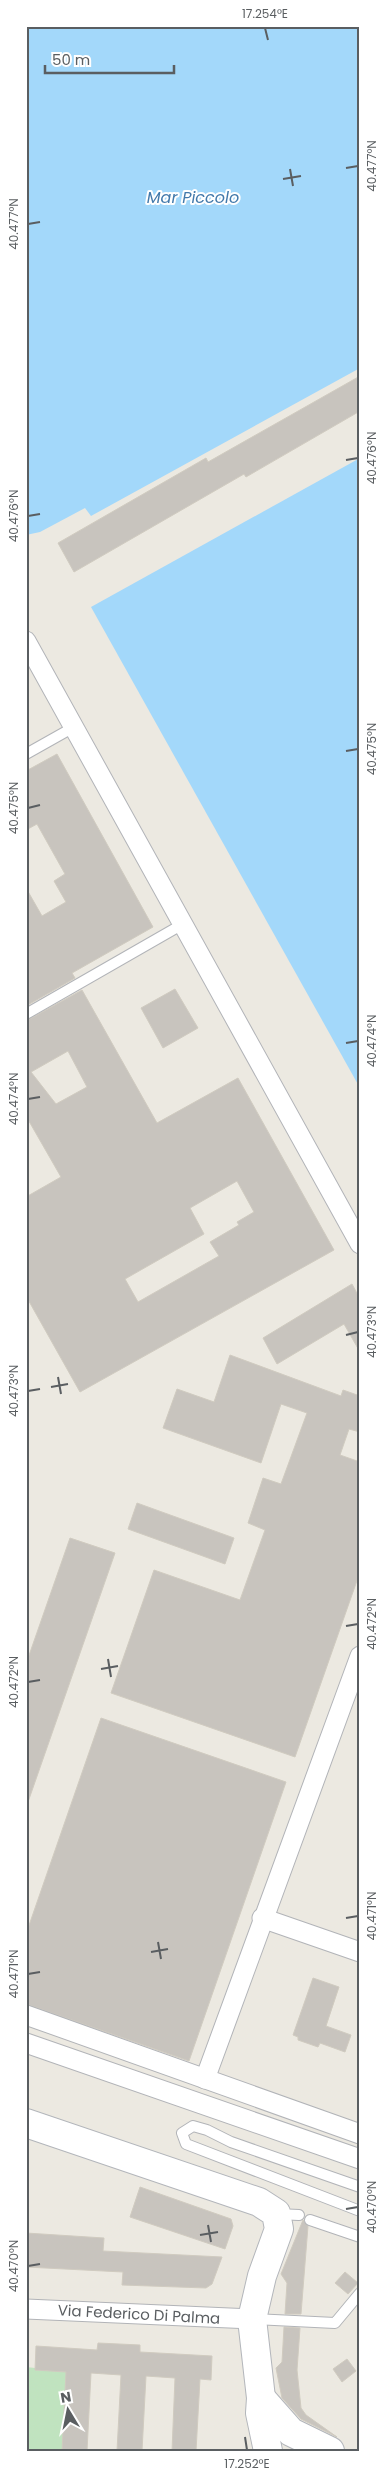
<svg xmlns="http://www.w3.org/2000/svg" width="386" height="2477" font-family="Poppins,sans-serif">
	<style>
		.green { fill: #c0e3bf }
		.water { fill: #a3d8fa }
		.building { fill: #c8c4be; stroke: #d0cbc0; fill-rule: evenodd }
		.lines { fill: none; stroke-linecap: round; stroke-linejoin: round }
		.lane-casing { stroke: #b2b4b8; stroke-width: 12 }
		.street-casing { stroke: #b2b4b8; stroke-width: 21 }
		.secondary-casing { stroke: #b3b6bb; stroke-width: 30 }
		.lane { stroke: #fff; stroke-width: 10 }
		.street { stroke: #fff; stroke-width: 19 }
		.secondary { stroke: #fff; stroke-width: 28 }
		.ticks { fill: none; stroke: #5a5e61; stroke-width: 2 }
		.labels { text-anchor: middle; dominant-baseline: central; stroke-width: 4; stroke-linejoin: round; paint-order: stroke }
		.street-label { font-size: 15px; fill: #5a5e61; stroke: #fff }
		.water-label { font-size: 16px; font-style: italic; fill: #4279ab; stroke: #fff }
		.neatline { fill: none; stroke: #5a5e61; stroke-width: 2 }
		.ticks-label { font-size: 12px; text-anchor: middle; fill: #5a5e61 }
	</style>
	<rect width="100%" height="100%" fill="#ece9e1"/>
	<path class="green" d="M26,2367l9,1v2l49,3 -22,78h-36z"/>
	<g class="water">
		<path d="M26,26h334v342l-269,148 -6,-8 -45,24 -14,3z"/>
		<path d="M360,458v630l-269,-481z"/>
	</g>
	<g class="building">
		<path d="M360,376v35l-114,66 -2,-3 -170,98 -16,-29 148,-85 2,4z"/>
		<path d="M57,754l96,173 -81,46 3,5 -49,28v-118l16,28 24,-14 -12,-21 11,-7 -28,-50 -11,6v-59z"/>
		<path d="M175,989l23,39 -35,20 -22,-40z"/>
		<path d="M82,990l75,133 81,-45 96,172 -254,142 -54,-96v-99l35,-20 -35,-61v-95zM68,1051l19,36 -31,17 -25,-32zM237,1181l17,31 -17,10 2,3 -29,17 9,14 -81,46 -13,-23 79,-45 -14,-26z"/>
		<path d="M352,1284l8,15v53l-16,-28 -67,40 -14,-26z"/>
		<path d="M230,1355l111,41 2,-6 17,6v36l-11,-3 -9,26 20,7v110l-65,185 -184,-64 43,-123 86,30 25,-70 -17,-7 15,-45 18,6 26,-71 -26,-9 -20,59 -98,-35 14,-39 37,13z"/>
		<path d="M137,1503l97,35 -9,26 -97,-35z"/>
		<path d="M70,1538l45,15 -87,249 -2,-1v-137z"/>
		<path d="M101,1718l185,64 -97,279 -163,-57v-70z"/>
		<path d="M313,1978l26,9 -13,39 25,9 -6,17 -25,-9 -2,4 -20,-7v-3l-5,-2z"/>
		<path d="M140,2187l91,32 2,7 -8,23 -95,-32z"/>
		<path d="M303,2220l5,6 -7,88h-16l2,-31 -6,-9z"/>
		<path d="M26,2233l78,5 -1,13 119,6 -10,27 -6,4 -84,-3 1,-13 -97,-5z"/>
		<path d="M345,2272l13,11 -10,11 -13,-11z"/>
		<path d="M284,2327l16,1 -3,42 4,38 5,7 31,22 -36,-18 -19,-21 -6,-30 6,-6z"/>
		<path d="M98,2343l42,2v7l72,4 -1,24 -11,-1 -4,72h-24l3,-73 -29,-2 -4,75h-25l4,-76 -30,-2 -4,78h-25l4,-79 -31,-2 1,-24 61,4z"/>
		<path d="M347,2359l9,12 -14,11 -9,-13z"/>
	</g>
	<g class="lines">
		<defs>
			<g id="lane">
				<path d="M26,754l48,-27"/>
				<path d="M26,1014l157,-90"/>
				<path d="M360,2187l-129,-45 -24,-12 -14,-4 -11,7 4,11 174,67"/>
				<path d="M277,2214l22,1"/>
				<path d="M310,2220l50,17"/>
				<path d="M253,2319l82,4 25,-30"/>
			</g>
			<g id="street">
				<path d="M26,641l334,603"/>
				<path d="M262,1918l98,34"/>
				<path d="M26,2015l334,119"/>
				<path d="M26,2043l334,116"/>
				<path d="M205,2079l155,-423"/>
				<path d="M26,2309l226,10"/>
			</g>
			<g id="secondary">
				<path d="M26,2123l233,79 17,11 3,16 -17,47 -10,43 9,79 -1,15 8,38"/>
				<path d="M261,2398l30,34 39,19"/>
			</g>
		</defs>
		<use href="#lane" class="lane-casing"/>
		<use href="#street" class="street-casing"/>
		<use href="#secondary" class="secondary-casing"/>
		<use href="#lane" class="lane"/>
		<use href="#street" class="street"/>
		<use href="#secondary" class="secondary"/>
	</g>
	<path class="ticks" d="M265,28l3,12M346,168l12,-2M290,169l3,17M283,179l18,-3M28,224l12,-2M346,460l12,-2M28,516l12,-2M346,751l12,-2M28,808l12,-3M346,1043l12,-2M28,1099l12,-2M346,1335l12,-3M58,1377l3,17M51,1387l17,-3M28,1391l12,-2M346,1626l12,-2M108,1659l3,18M101,1669l17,-3M28,1682l12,-2M346,1918l12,-2M158,1942l3,17M151,1952l17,-3M28,1974l12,-2M346,2209l12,-2M208,2225l3,17M200,2235l18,-3M28,2266l12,-2M245,2437l2,13"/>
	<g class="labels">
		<g class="street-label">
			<text transform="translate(139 2314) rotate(3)">Via Federico Di Palma</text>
		</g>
		<g class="water-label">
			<text x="193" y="197">Mar Piccolo</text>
		</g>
	</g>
	<rect width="386" height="2477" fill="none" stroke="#ffffff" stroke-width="55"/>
	<g transform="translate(68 2410) rotate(350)" stroke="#ffffff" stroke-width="4" paint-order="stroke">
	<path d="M0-4L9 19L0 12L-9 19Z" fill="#5a5e61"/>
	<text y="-8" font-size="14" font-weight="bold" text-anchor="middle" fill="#5a5e61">N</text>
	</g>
	<path d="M45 65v8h129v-8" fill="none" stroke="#5a5e61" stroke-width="2.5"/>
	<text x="52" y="65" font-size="15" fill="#5a5e61" stroke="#ffffff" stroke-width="4" paint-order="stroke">50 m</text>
	<rect x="28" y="28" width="330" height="2422" class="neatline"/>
	<g class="ticks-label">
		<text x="265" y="18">17.254°E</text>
		<text transform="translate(372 166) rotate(-90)" y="4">40.477°N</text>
		<text transform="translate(14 224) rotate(-90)" y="4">40.477°N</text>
		<text transform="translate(372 458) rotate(-90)" y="4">40.476°N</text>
		<text transform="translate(14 516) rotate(-90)" y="4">40.476°N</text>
		<text transform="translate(372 749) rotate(-90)" y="4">40.475°N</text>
		<text transform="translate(14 808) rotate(-90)" y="4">40.475°N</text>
		<text transform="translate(372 1041) rotate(-90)" y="4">40.474°N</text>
		<text transform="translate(14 1099) rotate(-90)" y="4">40.474°N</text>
		<text transform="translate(372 1332) rotate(-90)" y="4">40.473°N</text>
		<text transform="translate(14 1391) rotate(-90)" y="4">40.473°N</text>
		<text transform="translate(372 1624) rotate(-90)" y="4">40.472°N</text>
		<text transform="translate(14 1682) rotate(-90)" y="4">40.472°N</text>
		<text transform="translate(372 1916) rotate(-90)" y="4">40.471°N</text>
		<text transform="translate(14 1974) rotate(-90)" y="4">40.471°N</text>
		<text transform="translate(372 2207) rotate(-90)" y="4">40.470°N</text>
		<text transform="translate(14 2266) rotate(-90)" y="4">40.470°N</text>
		<text x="247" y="2468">17.252°E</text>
	</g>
</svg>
